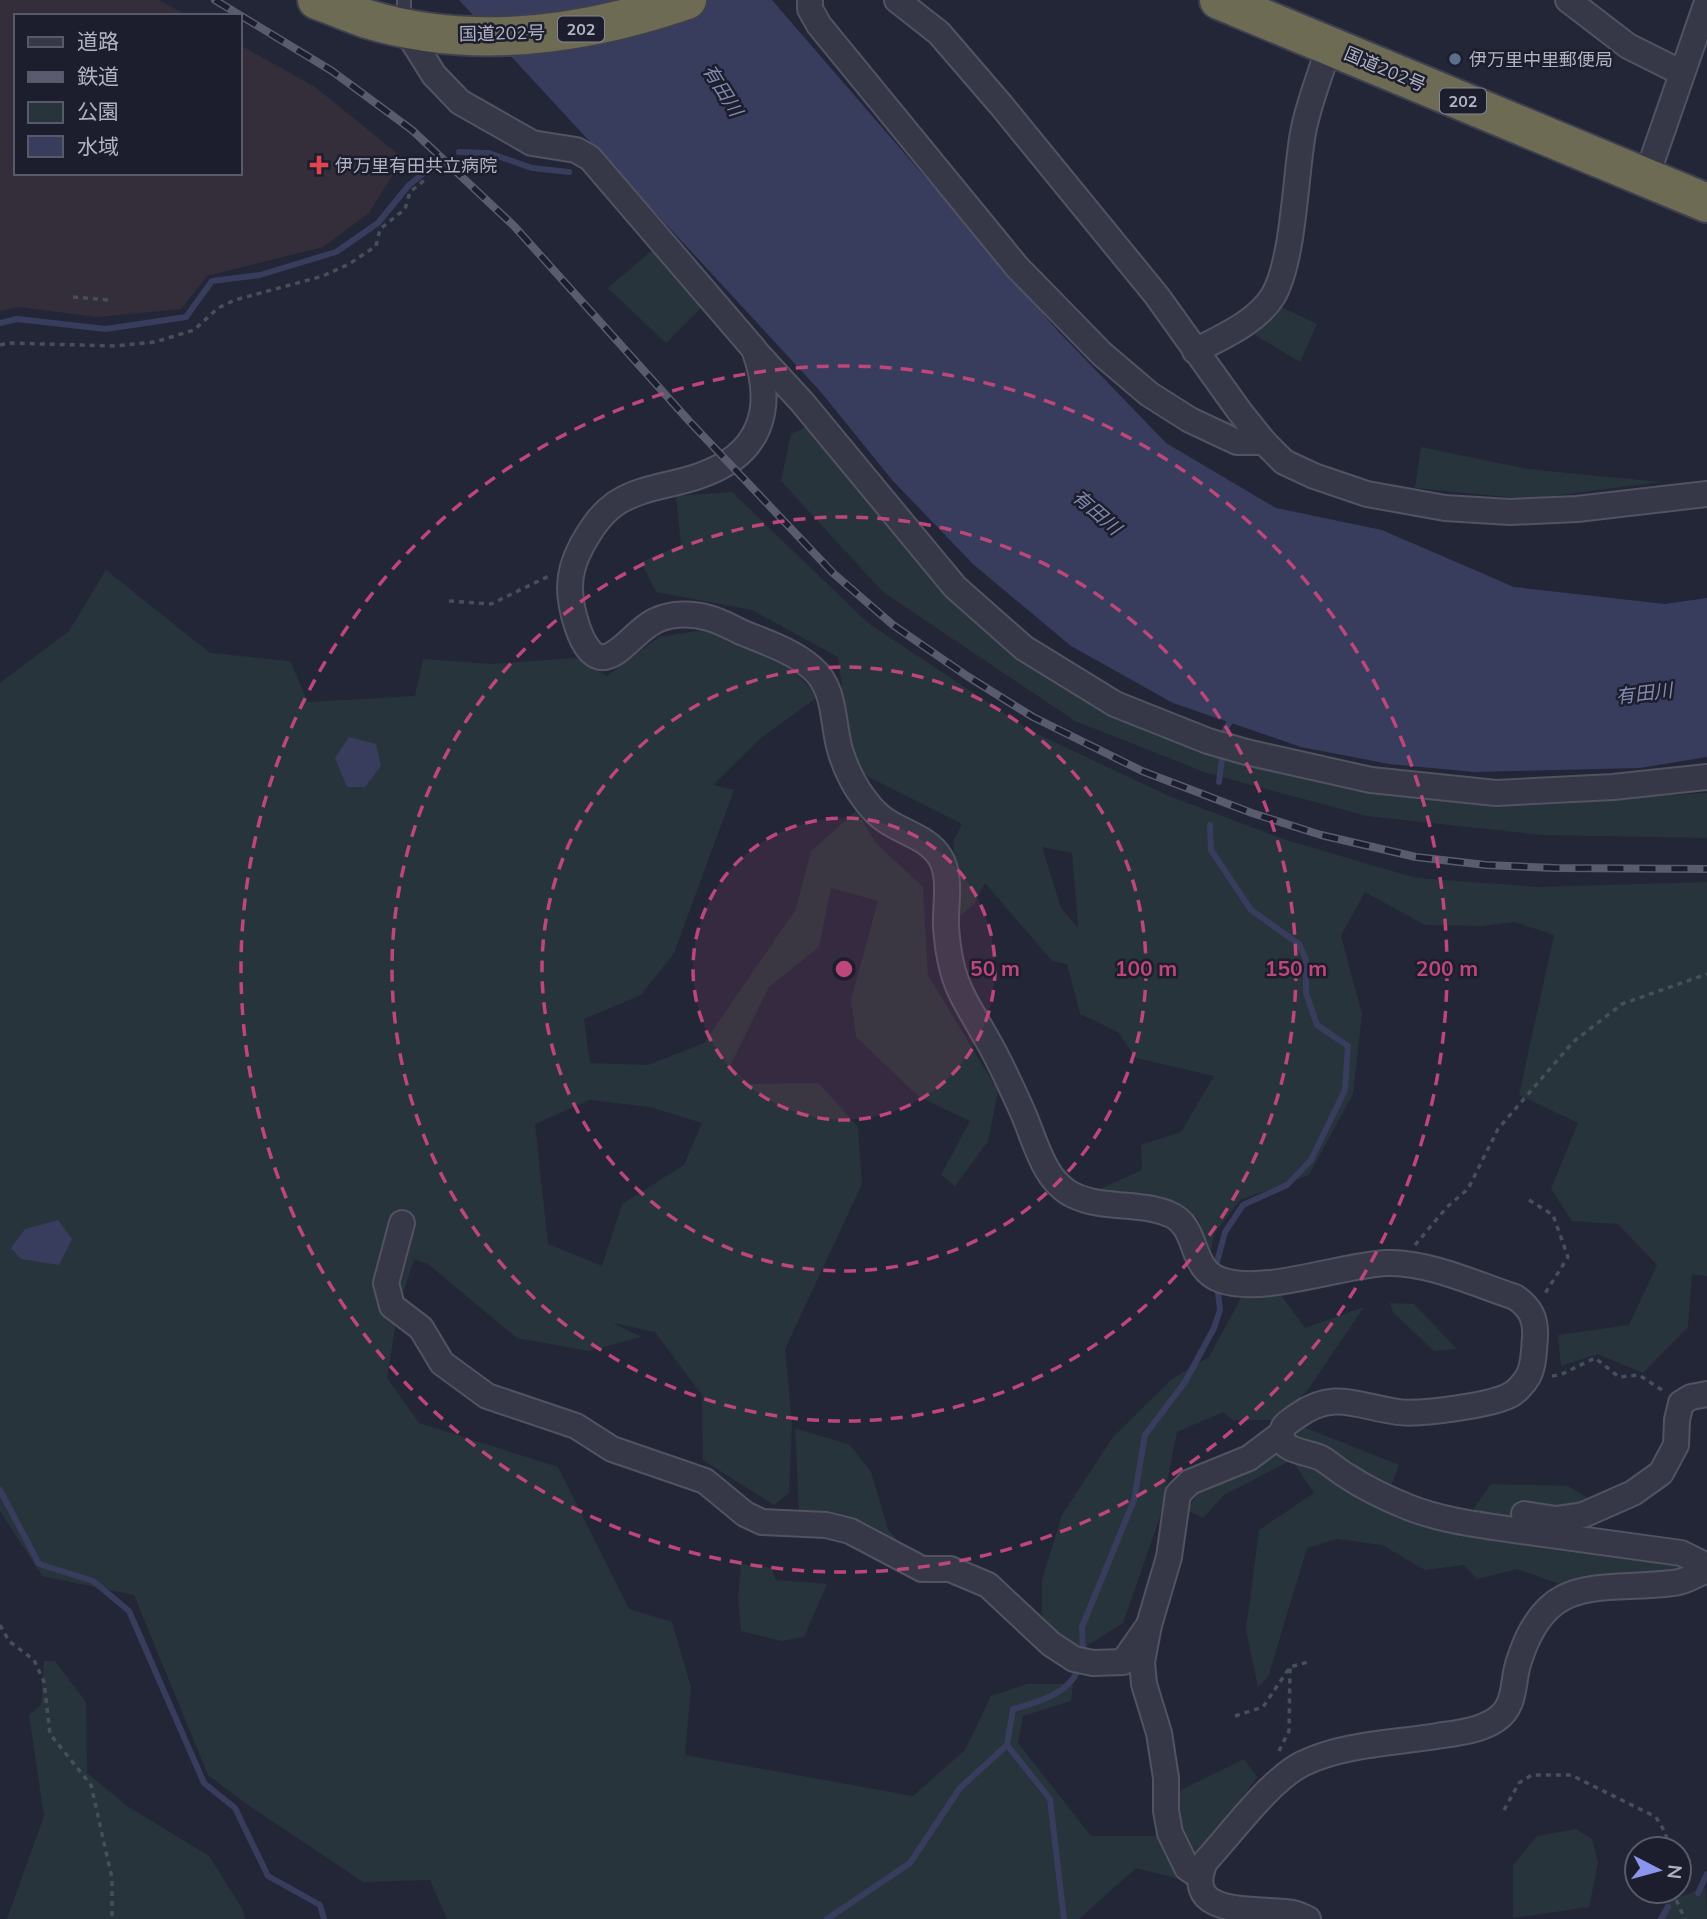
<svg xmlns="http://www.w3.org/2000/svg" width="1707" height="1919" font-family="Mulish,'Noto Sans JP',sans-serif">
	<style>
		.medical { fill: #332e3a }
		.green { fill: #28343b; fill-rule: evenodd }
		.water { fill: #383d5d }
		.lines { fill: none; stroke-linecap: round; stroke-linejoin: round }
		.stream { stroke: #383d5d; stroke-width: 6 }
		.lane-casing { stroke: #515363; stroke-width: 16 }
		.street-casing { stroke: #515363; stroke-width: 28 }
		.highway-casing { stroke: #3e4050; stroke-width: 42 }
		.path { stroke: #455058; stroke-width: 3.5; stroke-dasharray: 5 5; stroke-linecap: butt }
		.lane { stroke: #363848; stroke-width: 12 }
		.street { stroke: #363848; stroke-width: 24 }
		.highway { stroke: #6d6b54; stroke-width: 38 }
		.rail-casing { stroke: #595b6f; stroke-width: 8 }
		.rail { stroke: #1c1e2d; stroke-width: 5; stroke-dasharray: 16; stroke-linecap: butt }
		.ring { fill: none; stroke: #bd467a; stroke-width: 3.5; stroke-dasharray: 12 9 }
		.service-dot { fill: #5c6f8a; stroke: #1c1e2d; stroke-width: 2.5 }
		.health-dot { fill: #e0444e; stroke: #1c1e2d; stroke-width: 2.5 }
		.labels { text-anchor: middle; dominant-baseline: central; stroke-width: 5; stroke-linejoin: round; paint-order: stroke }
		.shield { fill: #1c1e2d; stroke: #848697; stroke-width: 2 }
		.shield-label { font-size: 16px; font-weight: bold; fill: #b1b3c4 }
		.street-label { font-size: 18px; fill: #b1b3c4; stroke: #1c1e2d }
		.poi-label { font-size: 18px; fill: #b1b3c4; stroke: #1c1e2d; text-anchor: start }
		.water-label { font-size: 19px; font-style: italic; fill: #8389ae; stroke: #1c1e2d }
		.centre { fill: #bd467a; stroke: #1c1e2d; stroke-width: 3.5 }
		.ring-label { font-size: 21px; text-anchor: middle; font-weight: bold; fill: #bd467a; stroke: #1c1e2d; stroke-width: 5; stroke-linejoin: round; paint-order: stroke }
	</style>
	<rect width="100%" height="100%" fill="#232637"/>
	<path class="medical" d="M0,0h159l29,16h-172v157h224v-128l75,42 88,71 -34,55 -46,34 -116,29 -26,33 -84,8 -78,-10 -19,4z"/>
	<g class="green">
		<path d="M654,249l50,56 -38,38 -58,-55z"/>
		<path d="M1277,305l40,19 -17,38 -52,-31z"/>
		<path d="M806,427l139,161 72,66 344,136 148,15 198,-12v45l-166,-3 -174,-19 -160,-43 -132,-52 -192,-129 -102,-111 10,-47z"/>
		<path d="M1421,447l106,22 134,13 -133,17 -113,-11z"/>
		<path d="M732,492l136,131 163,108 138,65 117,44 130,38 124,9 167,-5v394l-15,-2 -4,53 -45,46 -45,-19 -37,12 -3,-31 71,-10 28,-60 -39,-41 -46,-3 -21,-32 27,-66 -59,-28 35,-160 -39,-13 -33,4 -57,-1 -60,-33 -24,44 21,78 -9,80 -44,81 -69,25 -26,34 -4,22 -11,-36 -23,-16 -83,-12 49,-22 -1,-25 40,-13 33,-56 -78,-18 -18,-26 -38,-18 -13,-50 -15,-3 -67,-78 -11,21 -13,11 -8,-73 9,-18 -99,-50 -14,-32 -11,-85 -86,-47 -96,-18 -15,-30 40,-17 -5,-49zM1042,847l30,6 6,75 -17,-20z"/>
		<path d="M106,570l104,83 80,8 18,41 107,-6 8,-37 68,5 85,-6 31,18 52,-39 44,-7 78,29 38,37 -57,41 -49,48 21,5 -60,163 -33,42 -57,24 6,44 58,2 56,-22 92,-134 15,-58 46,-41 18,32 48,45 5,88 70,116 -10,50 -33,45 -14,-11 29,-54 -51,-24 -63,-60 -5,-38 27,-98 -47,-13 -12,59 -50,40 -39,79 18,18 71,-1 39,44 4,57 -77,165 7,75 -3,69 -15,12 -71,-45 -1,-65 -47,-63 -42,-9 28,14 -52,14 -72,-13 -89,-74 -14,-5 -16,50 -11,69 32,45 139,44 71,142 43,13 19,65 -6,68 228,41 52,-46 26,-54 36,-12h46l-2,17 -48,15 -5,27 73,93h68l22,-46 63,-31 13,18 -74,103 -47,-12 -57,51h-632l-17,-39 -67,2 -115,-77 -40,-30 -74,-180 -92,-19 -42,-65v-828l69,-52zM590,1100l60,7 52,16 -18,42 -62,39 -20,62 -54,-22 -13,-120z"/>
		<path d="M1281,1295l24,33 59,-21 -57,84 -33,29h-42l-9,-8 -46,20 -17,85 -37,106 -46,29 -35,-32v-40l20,-65 51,-78 59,-58 37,-22 32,-59z"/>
		<path d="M1390,1303l24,1 43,45 -23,2 -41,-39z"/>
		<path d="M1301,1426l98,39 -10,25 -1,22 78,23 3,-20 22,-31 77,2 25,15 -36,37 125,24 -6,15 -111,9 -48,-17 -40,10 -13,-14 -39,5 -43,-25 -45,-6 -30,9 -39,129 -10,10 -12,-57 13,-100 55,-37 -22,-33 -68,35 -21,23 -16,-8 21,-31z"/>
		<path d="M795,1428l55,17 21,27 17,57 13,16 -58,-29 -44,-5z"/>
		<path d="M741,1564l30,4 5,12 51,4 -23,53 -23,4 -40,-10 -3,-32z"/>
		<path d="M44,1661h11l31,41 1,71 40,33 82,50 34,54 2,9h-238l37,-103 -15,-101 12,-10z"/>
		<path d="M1576,1829l16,10 6,24 -9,44 -76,11v-53l24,-29z"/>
		<path d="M1706,1887l1,32h-50l10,-17z"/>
	</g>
	<g class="water">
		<path d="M459,0h313l286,331 108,112 110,65 106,22 132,57 151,17 42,-6v159l-67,11 -166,4 -85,-8 -88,-17 -128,-44 -102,-57 -97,-81 -81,-84 -73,-90z"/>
		<path d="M349,737l27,7 5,22 -16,21h-18l-12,-29z"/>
		<path d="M58,1220l14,19 -13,26 -38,-6 -10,-11 14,-19z"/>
	</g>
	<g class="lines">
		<g class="stream">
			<path d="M459,152l30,1 43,15 37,4"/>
			<path d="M0,323l17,-4 89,10 80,-12 26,-36 48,-6 76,-23 42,-29 31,-38 26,-21"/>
			<path d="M1224,741l1,-12 9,-13"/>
			<path d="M1219,782l4,-30"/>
			<path d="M1210,825l1,25 40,60 48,34 7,16v33l11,32 31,21 -3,44 -34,70 -24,25 -44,20 -18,27 -8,30v7"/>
			<path d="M0,1490l39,74 54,17 36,30 75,172 31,25 33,68 52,29 4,14"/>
			<path d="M1083,1656l-1,-29 52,-127 11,-65 40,-53 29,-54 6,-18 -3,-26"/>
			<path d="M1007,1745l43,54 14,120"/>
			<path d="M1698,1893l9,-19"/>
			<path d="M827,1919l83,-56 50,-75 47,-43 6,-36c25,-7 57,-15 66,-42"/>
			<path d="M1661,1919l7,-12"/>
		</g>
		<defs>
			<path id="lane" d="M404,0v24"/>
			<g id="street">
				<path d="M810,0v9l9,16 198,242 85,87 47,40 41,26 47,22h27"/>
				<path d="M897,0l42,33 62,72 156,191 83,116 24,30 20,20 30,14 53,18 78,14 65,4 67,-3 130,-15"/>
				<path d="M1568,0l60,46 54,27"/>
				<path d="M404,27l30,48 26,27 72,41 44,7 14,8 164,191c22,60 7,106 -55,127 -28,10 -59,11 -84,28 -15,11 -24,25 -33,41 -7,13 -12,27 -12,42 0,18 10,66 30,70 18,3 37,-29 57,-37 15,-7 35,-7 52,-2 11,3 22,9 32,14 24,10 52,19 71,36 24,20 20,54 28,82 4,13 11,29 18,40 6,9 15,21 23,27 18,15 46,19 59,40 12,20 5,47 6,70 1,14 3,30 7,44 6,23 20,43 31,63 14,23 25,48 36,72 10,21 16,46 28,65 5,9 16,20 25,24 30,15 65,6 96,19 31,12 19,55 52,66 43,15 119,-15 166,-17 39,-2 91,22 128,34 15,10 21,21 20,40 -1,12 -1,31 -8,41 -3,5 -10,13 -15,16 -17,11 -93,21 -114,18 -40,-5 -63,-23 -101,4 -8,6 -16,9 -15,20 0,16 28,16 39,22 9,5 17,13 26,18 18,12 41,23 61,31 37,15 81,19 120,25 51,7 102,14 153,21l26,13"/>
				<path d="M1646,178l61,-176"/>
				<path d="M1195,351c27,-14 62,-29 78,-55 21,-36 22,-119 30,-163 5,-29 18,-59 26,-87"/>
				<path d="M756,352l46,50 153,185 69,61 91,56 93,37 38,11 125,28 125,13 117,-6 94,-10"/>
				<path d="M402,1223l-16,60 6,23 29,22 21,35 45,33 89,30 36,23 93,32 40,33 17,8 64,3 24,6 72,38h28l38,16 63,59 23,15 19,4 30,-1 26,-37"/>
				<path d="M1524,1514l32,5 27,-4 50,-22 28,-20 15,-28 1,-25 4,-17 10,-6 16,-3"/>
				<path d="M1200,1877l-13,-9 -17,-35 -4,-22v-33l-7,-45 -15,-49 -2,-22 7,-37 20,-68 9,-63 12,-12 59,-24 32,-24"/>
				<path d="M1308,1919c-4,-2 -10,-5 -15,-6 -35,-6 -112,6 -88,-51 26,-28 64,-81 97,-98 40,-20 91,-21 135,-28 20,-3 43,-5 60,-17 20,-14 15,-39 22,-58 28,-90 80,-69 154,-78 17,-2 20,-9 34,-12"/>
			</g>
			<g id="highway">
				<path d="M317,0c17,6 33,13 50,19 106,32 218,16 320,-19"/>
				<path d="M1219,0l488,203"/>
			</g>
		</defs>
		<use href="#lane" class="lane-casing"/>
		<use href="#street" class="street-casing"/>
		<use href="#highway" class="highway-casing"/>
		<g class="path">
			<path d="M73,297l36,3"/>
			<path d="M0,345l8,-2 107,3 40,-4 39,-12 24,-22 17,-8 88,-24 26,-12 27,-18 4,-17 25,-20 5,-17 17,-14"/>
			<path d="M449,601l42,3 58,-28"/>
			<path d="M1529,1200l24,15 15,42 -24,38"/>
			<path d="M1415,1245l32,-38 21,-18 30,-60 75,-87 49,-38 85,-30"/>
			<path d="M1552,1376l8,-1 35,-17 24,19 20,-2 23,15"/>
			<path d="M0,1625l9,16 25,19 10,22 6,52 41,51 21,93v41"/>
			<path d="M1235,1716l28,-9 27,-40 18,-5"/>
			<path d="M1279,1751l10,-20 1,-64"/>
			<path d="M1504,1810l15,-27 13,-8h39l85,42 10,17v15"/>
			<path d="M1672,1891l13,28"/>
		</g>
		<use href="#lane" class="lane"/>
		<use href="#street" class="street"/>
		<use href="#highway" class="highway"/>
		<defs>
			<path id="rail" d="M215,0l117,71 80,59 102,96 176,196 143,151 60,52 74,51 66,41 109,54 110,42 69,22 95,22 70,8 69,3 152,1"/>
		</defs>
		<use href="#rail" class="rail-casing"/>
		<use href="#rail" class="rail"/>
	</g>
	<circle cx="844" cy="969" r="151" fill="#bd467a" fill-opacity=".12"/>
	<g class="ring">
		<circle cx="844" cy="969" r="151"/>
		<circle cx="844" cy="969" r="302"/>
		<circle cx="844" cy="969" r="452"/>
		<circle cx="844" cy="969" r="603"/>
	</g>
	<circle class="service-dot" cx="1455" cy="59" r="7"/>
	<path class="health-dot" d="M315.5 154.5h7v7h7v7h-7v7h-7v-7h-7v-7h7z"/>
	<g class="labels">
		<g class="shield">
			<rect x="558" y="16.5" width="46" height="25" rx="5"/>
			<rect x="1440" y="88.5" width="46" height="25" rx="5"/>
		</g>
		<g class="shield-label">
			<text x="581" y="29">202</text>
			<text x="1463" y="101">202</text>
		</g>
		<g class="street-label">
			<text transform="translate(502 33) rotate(-1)">国道202号</text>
			<text transform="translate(1385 69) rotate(23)">国道202号</text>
		</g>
		<g class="poi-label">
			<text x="1469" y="59">伊万里中里郵便局</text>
			<text x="335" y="165">伊万里有田共立病院</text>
		</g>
		<g class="water-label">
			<text transform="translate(723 90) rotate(58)">有田川</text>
			<text transform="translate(1097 512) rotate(41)">有田川</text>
			<text transform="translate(1644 693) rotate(-7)">有田川</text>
		</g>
	</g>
	<circle cx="844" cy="969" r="10" class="centre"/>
	<g class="ring-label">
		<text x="995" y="976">50 m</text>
		<text x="1146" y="976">100 m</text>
		<text x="1296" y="976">150 m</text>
		<text x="1447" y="976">200 m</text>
	</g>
	<rect x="14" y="14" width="228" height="161" fill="#1c1e2d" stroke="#585a69" stroke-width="2"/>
	<rect x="28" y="37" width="35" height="10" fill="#363848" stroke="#585a69" stroke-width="2"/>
	<text x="77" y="49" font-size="21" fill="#b1b3c4">道路</text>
	<rect x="28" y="72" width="35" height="10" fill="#595b6f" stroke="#585a69" stroke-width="2"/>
	<text x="77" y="84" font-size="21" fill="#b1b3c4">鉄道</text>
	<rect x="28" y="102" width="35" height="21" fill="#28343b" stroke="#585a69" stroke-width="2"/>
	<text x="77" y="119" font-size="21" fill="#b1b3c4">公園</text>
	<rect x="28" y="136" width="35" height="21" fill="#383d5d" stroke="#585a69" stroke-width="2"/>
	<text x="77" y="154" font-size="21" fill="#b1b3c4">水域</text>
	<g transform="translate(1658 1870) rotate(96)"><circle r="33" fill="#1c1e2d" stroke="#585a69" stroke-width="2"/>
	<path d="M0-5L12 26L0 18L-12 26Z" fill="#8c95ee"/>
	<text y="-10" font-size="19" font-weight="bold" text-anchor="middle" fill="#b1b3c4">N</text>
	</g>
</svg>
